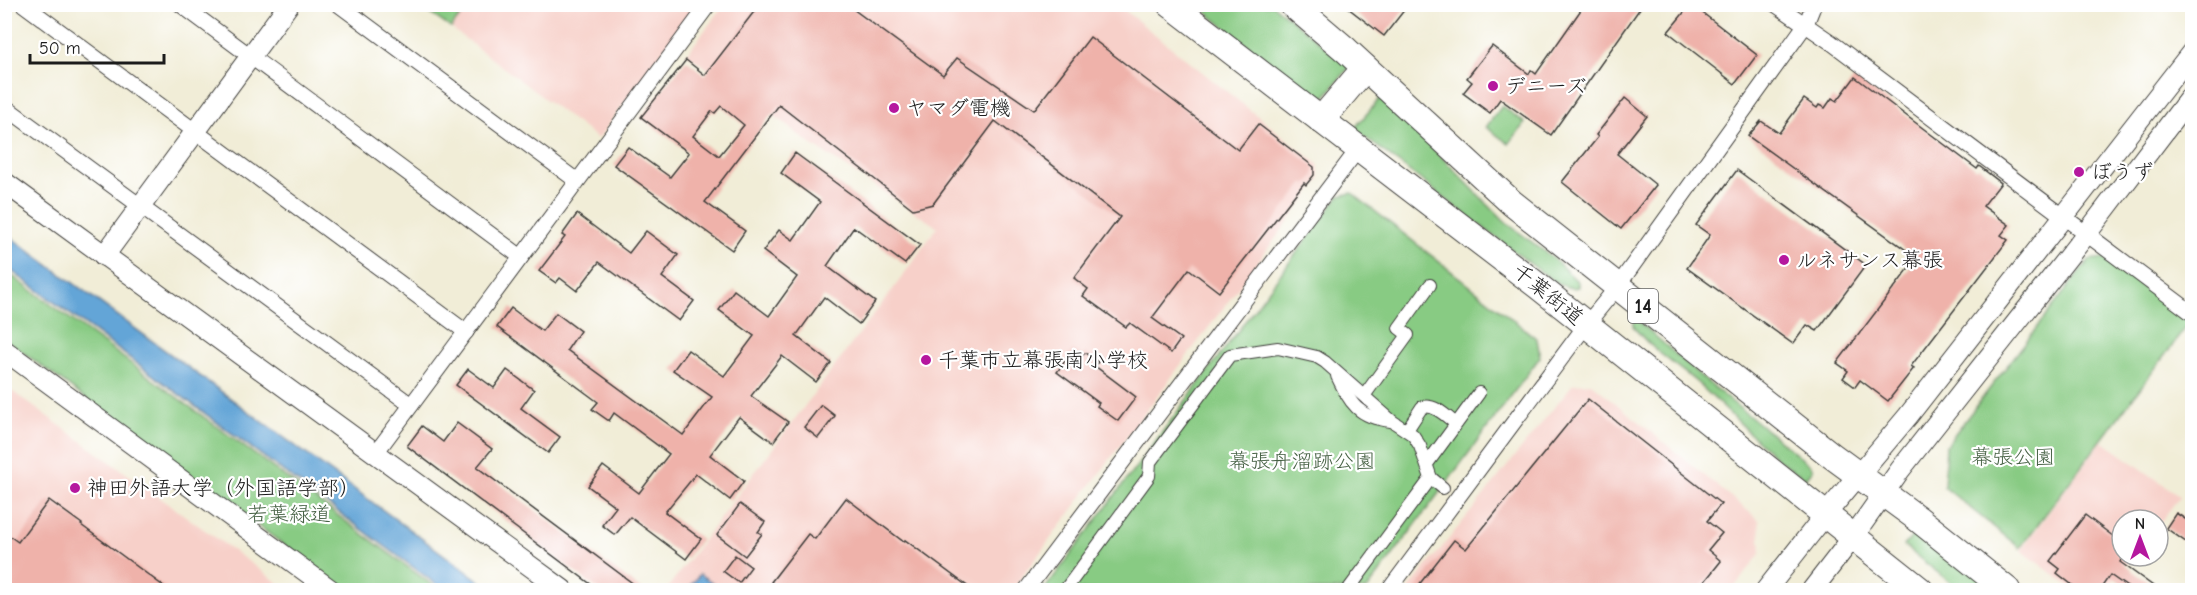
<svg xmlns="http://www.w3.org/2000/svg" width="2197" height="595" font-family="'Comic Neue','Klee One',sans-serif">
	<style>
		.built { fill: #f7d0c9 }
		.green { fill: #88cb83; stroke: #527450; stroke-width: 1.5 }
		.water { fill: #63a5d7; stroke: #40607a; stroke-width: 1.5 }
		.building { fill: #efb2aa; fill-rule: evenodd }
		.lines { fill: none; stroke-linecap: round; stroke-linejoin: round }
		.pedestrian-casing { stroke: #3c3b38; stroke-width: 14 }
		.minor-casing { stroke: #3c3b38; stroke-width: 17 }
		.tertiary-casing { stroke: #3c3b38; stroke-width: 22 }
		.trunk-casing { stroke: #3c3b38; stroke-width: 28 }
		.pedestrian { stroke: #fff; stroke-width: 12 }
		.minor { stroke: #fff; stroke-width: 15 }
		.tertiary { stroke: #fff; stroke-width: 20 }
		.trunk { stroke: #fff; stroke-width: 26 }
		.poi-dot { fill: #b5179e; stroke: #fff; stroke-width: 2 }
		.labels { text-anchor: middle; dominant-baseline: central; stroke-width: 4.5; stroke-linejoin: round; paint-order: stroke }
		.shield { fill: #fff; stroke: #606060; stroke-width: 1.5 }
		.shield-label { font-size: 20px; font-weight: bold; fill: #1c1c1c }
		.poi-label { font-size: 21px; fill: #1c1c1c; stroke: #fff; text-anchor: start }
		.street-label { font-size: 21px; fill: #1c1c1c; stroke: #fff }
		.park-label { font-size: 21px; fill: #476245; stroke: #fff }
	</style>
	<rect width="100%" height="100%" fill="#fff"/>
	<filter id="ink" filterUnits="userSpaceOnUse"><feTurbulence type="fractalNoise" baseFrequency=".0167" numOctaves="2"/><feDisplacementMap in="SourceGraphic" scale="12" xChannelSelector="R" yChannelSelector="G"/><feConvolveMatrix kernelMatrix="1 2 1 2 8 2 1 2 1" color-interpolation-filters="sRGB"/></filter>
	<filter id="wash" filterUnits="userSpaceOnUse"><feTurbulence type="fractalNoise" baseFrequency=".008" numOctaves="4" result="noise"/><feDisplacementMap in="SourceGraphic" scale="24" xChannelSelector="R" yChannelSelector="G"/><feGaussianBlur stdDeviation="1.35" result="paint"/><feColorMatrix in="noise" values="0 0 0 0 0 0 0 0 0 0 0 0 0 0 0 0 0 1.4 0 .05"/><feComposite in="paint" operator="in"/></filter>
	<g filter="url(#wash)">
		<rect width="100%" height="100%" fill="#f1edd7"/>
		<g class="built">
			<path d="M469,5v-1l228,1 -99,134 -147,-111z"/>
			<path d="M724,5h394l200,159 2,15 -308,411h-346l236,-313 35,-50 -132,-87 -23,-19 -95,-67z"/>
			<path d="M1591,383l168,137 2,33 -29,37h-324l165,-206z"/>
			<path d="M5,386l283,204h-283z"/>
			<path d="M2102,441l78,55 -22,29v-5h-36v36h11l-27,34h-32l-53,-40z"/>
		</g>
		<g class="green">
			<path d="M418,5h51l-18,23z"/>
			<path d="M1197,5h76l76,61 -1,3 -27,32 -3,1z"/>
			<path d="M1382,96l122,125 49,37 25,24v5c-13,4 -27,-9 -38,-16l-186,-142z"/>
			<path d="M1502,106l23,17 -16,21 -23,-17z"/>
			<path d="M1352,193l185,146 3,18 -173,233h-323l295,-394z"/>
			<path d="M2104,258l86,64 -170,226 -76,-61 2,-42 143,-185z"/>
			<path d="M4,270l435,320h-94l-340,-251z"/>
			<path d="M1637,320l68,60 106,86 2,4 -7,8c-39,-21 -76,-67 -111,-97 -21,-18 -45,-32 -62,-55v-4z"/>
			<path d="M1915,533l87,57h-42l-56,-44z"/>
		</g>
		<g class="water">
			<path d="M5,233l487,357h-48l-439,-324z"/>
			<path d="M700,574l22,16h-35z"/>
		</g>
		<g id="blocks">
			<g class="building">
				<path d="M760,4h86l97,71 14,-17 77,52 56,-73 148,113 20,-26 56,43v8l-8,10 -2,-2 -85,109 -30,-23 -37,49 29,21 -10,14 -41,-30 -4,4 -43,-31 5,-7 -14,-11 46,-61 -125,-96 -62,83 -20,5 -134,-104 -74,97 40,29 -13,19 -118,-85 14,-18 42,30 19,-24 -48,-36 45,-57 19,15zM721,106l23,19 -25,31 -26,-20 19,-25 3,2z"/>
				<path d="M1343,4h66l-25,32z"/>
				<path d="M1585,4h58l-92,131 -51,-36 -10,14 -27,-20 9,-11 -5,-4 25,-32 37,28 2,-4 5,4z"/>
				<path d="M1691,4l66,51 -22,29 -67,-52z"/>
				<path d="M1855,77l122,92 2,-3 22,17 -18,23 26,19 -8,10 7,5 -97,126 3,2 -26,33 -28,-21 -5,7 -12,-9 5,-7 -11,-8 80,-105 -169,-122 13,-15 18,12 25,-34 13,9 2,-3 6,3 7,-10 5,3z"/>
				<path d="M1625,98l22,18 -30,38 39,31 -35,44 -59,-47 36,-45 -2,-2z"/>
				<path d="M795,153l125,92 -15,19 -51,-37 -27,39 48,36 -16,22 -35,-27 -28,39 35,27 -15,19 -34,-26 -31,40 37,26 -15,20 -34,-25 -29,38 34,26 -14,19 -34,-26 -31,38 36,27 -15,20 -56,-42 -15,18 -13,-10 14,-18 -28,-21 15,-20 36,27 30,-39 -55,-41 -5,8 -17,-12 6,-7 -101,-75 14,-19 31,23 14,-18 24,18 -13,19 116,85 29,-38 -39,-27 15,-20 36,26 30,-40 -35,-26 15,-20 35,26 28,-39 -34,-26 16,-21 14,10 27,-38 -39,-29z"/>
				<path d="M1737,170l129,95 -49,66 -10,-6 -14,19 -106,-76 23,-33 -14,-10z"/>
				<path d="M577,214l52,39 17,-22 32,24 -16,22 32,24 -15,20 -80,-59 -22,29 -17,-13 -4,5 -17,-12 26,-34 -3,-2z"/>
				<path d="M1073,350l9,6 3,-3 13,9 -3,4 41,31 -18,24 -21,-15 2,-3 -42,-31z"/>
				<path d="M468,369l26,19 13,-18 27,20 -13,18 39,29 -12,16 -92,-68z"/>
				<path d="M1588,399l133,105 -14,17 15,12 -14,17 13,11 -24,30h-283l40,-51 12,9z"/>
				<path d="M821,405l14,11 -17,22 -14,-11z"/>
				<path d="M457,423l35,26 -15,18 166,124h-43l-193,-145 15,-20 21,16z"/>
				<path d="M846,498l58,44 1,-2 69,51h-192l-11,-9 37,-48 7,5z"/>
				<path d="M49,500l33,24 -1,1 89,66h-158l-8,-6v-53l14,10z"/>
				<path d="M740,504l25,18 -7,10 4,2 -17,22 -28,-21z"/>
				<path d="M2176,513l17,11v23l-27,-19z"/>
				<path d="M2085,515l37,28v17l-2,2 40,29h-27l-23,-16 -11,16h-19l-23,-18 3,-4 -10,-8z"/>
				<path d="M735,555l16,12 -12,16 -16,-12z"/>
			</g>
		</g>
	</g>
	<g filter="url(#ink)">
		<use href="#blocks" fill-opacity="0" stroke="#3c3b38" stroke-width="1.5"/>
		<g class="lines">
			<defs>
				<g id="pedestrian">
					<path d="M1337,376c13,27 21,42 54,45"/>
					<path d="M1364,396l44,-61 -9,-7 31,-43"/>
					<path d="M1407,430l15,-23c13,-3 24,9 34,17"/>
					<path d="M1427,464l52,-71"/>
					<path d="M1431,478l12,10"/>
					<path d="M1065,590l84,-114 1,-14 80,-107 48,-7 39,9 8,5 67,59 21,14 7,11 11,32 -83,112"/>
				</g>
				<g id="minor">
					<path d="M23,4l443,328"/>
					<path d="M180,4l341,253"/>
					<path d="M338,4l239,177"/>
					<path d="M1775,4l57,39 360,270"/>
					<path d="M4,106l407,299"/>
					<path d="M375,454l334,-450"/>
					<path d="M1026,590l333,-442"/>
					<path d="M1389,590l197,-265 31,-38 189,-263 8,-20"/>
				</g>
				<g id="tertiary">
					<path d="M4,182l559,408"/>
					<path d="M104,256l185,-252"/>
					<path d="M4,350l327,240"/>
					<path d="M1766,590l59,-75 83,-99 284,-364"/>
					<path d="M1812,590l41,-53 47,-67 187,-237 105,-138"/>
				</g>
				<g id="trunk">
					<path d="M1170,4l368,282 382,304"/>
					<path d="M1292,4l54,46 166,153 319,252 86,63 90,72"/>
					<path d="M1321,120l44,-52"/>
				</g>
			</defs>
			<use href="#pedestrian" class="pedestrian-casing"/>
			<use href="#minor" class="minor-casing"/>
			<use href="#tertiary" class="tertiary-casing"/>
			<use href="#trunk" class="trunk-casing"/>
			<use href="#pedestrian" class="pedestrian"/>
			<use href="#minor" class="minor"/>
			<use href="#tertiary" class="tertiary"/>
			<use href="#trunk" class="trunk"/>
		</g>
	</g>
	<g class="poi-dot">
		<circle cx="1493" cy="86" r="6"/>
		<circle cx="894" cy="108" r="6"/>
		<circle cx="2079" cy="172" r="6"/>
		<circle cx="1784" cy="260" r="6"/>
		<circle cx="926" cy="360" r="6"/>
		<circle cx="75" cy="488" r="6"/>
	</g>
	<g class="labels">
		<rect class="shield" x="1628" y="289" width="30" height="34" rx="4.5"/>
		<g class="shield-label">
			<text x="1643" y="306">14</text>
		</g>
		<g class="poi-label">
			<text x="1505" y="86">デニーズ</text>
			<text x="906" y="108">ヤマダ電機</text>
			<text x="2091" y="172">ぼうず</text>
			<text x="1796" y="260">ルネサンス幕張</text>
			<text x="938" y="360">千葉市立幕張南小学校</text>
			<text x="87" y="488">神田外語大学（外国語学部）</text>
		</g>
		<g class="street-label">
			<text transform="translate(1548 294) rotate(39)">千葉街道</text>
		</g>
		<g class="park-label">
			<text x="2013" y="457">幕張公園</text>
			<text x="1302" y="461">幕張舟溜跡公園</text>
			<text x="289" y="514">若葉緑道</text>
		</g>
	</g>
	<rect width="2197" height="595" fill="none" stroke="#fff" stroke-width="24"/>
	<g transform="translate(2140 538)"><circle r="28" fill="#ffffff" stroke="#a4a4a4" stroke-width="1.5"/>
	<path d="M0-4.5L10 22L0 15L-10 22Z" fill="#b5179e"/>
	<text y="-9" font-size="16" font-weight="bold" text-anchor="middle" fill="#1c1c1c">N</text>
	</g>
	<path d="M30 54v9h134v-9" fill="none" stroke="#1c1c1c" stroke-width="3"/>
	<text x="39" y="54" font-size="18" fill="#1c1c1c" stroke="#ffffff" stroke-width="4.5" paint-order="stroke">50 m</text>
</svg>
